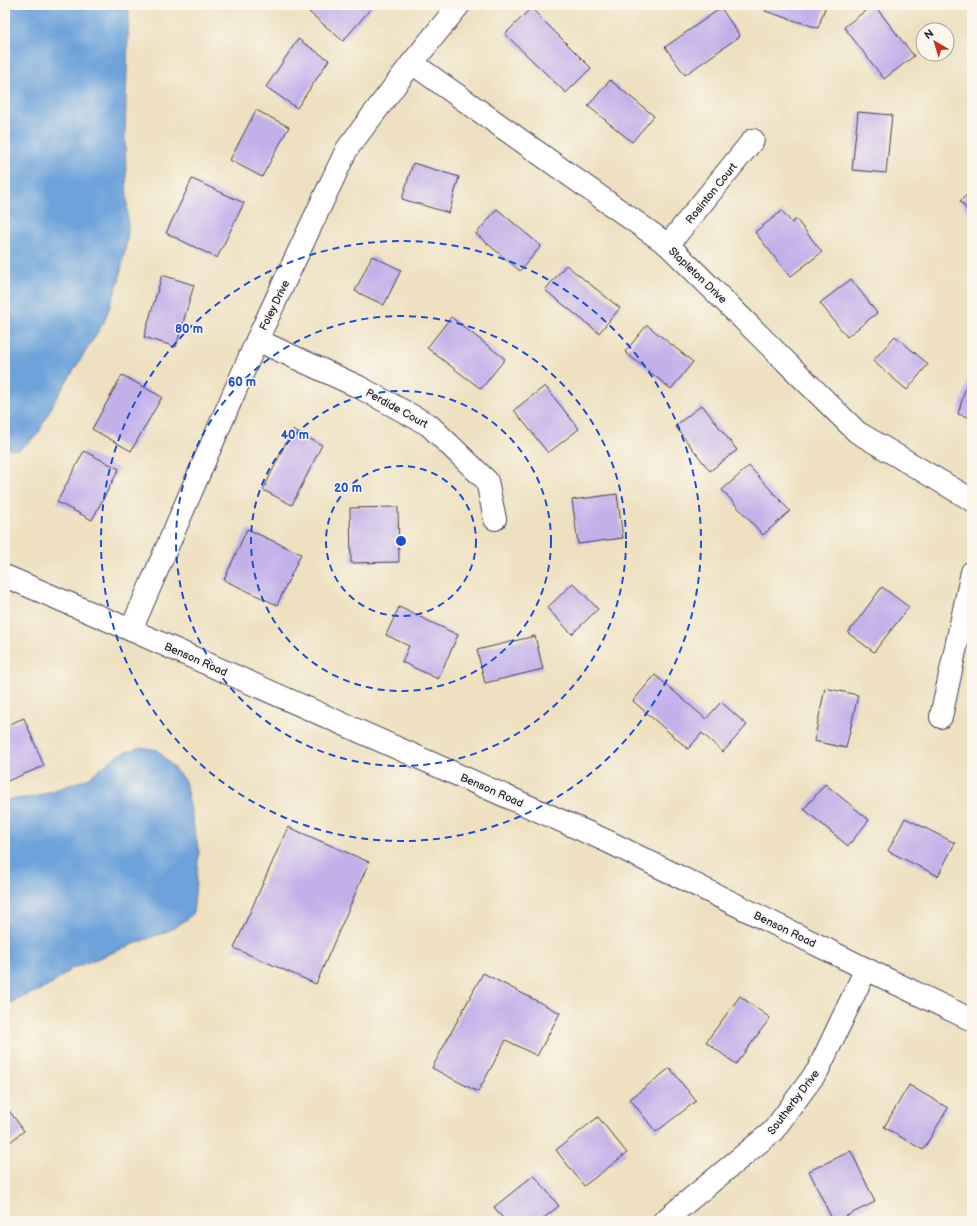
<svg xmlns="http://www.w3.org/2000/svg" width="977" height="1226" font-family="'Balsamiq Sans',sans-serif">
  <style>
    .water { fill: #6da2da; stroke: #48628a }
    .building { fill: #c2b0e9 }
    .lines { fill: none; stroke-linecap: round; stroke-linejoin: round }
    .street-casing { stroke: #413e4f; stroke-width: 24 }
    .secondary-casing { stroke: #413e4f; stroke-width: 24 }
    .street { stroke: #fff; stroke-width: 22 }
    .secondary { stroke: #fff; stroke-width: 22 }
    .ring { fill: none; stroke: #1d4ed8; stroke-width: 2; stroke-dasharray: 7 5 }
    .labels { text-anchor: middle; stroke-width: 3; stroke-linejoin: round; paint-order: stroke }
    .street-label { font-size: 11px; fill: #22223b; stroke: #fbf7ec }
    .centre { fill: #1d4ed8; stroke: #fbf7ec; stroke-width: 2 }
    .ring-label { font-size: 12px; text-anchor: middle; font-weight: bold; fill: #1d4ed8; stroke: #fbf7ec; stroke-width: 3; stroke-linejoin: round; paint-order: stroke }
  </style>
  <rect width="100%" height="100%" fill="#fbf7ec"/>
  <filter id="ink" filterUnits="userSpaceOnUse"><feTurbulence type="fractalNoise" baseFrequency=".025" numOctaves="2"/><feDisplacementMap in="SourceGraphic" scale="8" xChannelSelector="R" yChannelSelector="G"/><feConvolveMatrix kernelMatrix="1 2 1 2 8 2 1 2 1" color-interpolation-filters="sRGB"/></filter>
  <filter id="wash" filterUnits="userSpaceOnUse"><feTurbulence type="fractalNoise" baseFrequency=".012" numOctaves="4" result="noise"/><feDisplacementMap in="SourceGraphic" scale="16" xChannelSelector="R" yChannelSelector="G"/><feGaussianBlur stdDeviation="0.9" result="paint"/><feColorMatrix in="noise" values="0 0 0 0 0 0 0 0 0 0 0 0 0 0 0 0 0 1.4 0 .05"/><feComposite in="paint" operator="in"/></filter>
  <g filter="url(#wash)">
    <rect width="100%" height="100%" fill="#eee0c0"/>
    <g class="water">
      <path d="M5,5H129L125,137L128,234L119,281L104,322L54,402L38,434L19,450L5,449Z"/>
      <path d="M140,747L158,750L185,781L199,852L193,914L175,928L71,969L51,985L5,1005V800L34,797L87,779L118,755Z"/>
    </g>
    <g id="blocks">
      <g class="building">
        <path d="M315,5H374L343,41L309,12Z"/>
        <path d="M767,5H826L818,28L765,11Z"/>
        <path d="M873,5H874L914,56L884,79L844,27Z"/>
        <path d="M531,8L591,68L566,93L505,34Z"/>
        <path d="M721,8L740,36L685,75L665,47Z"/>
        <path d="M298,39L329,60L297,108L266,87Z"/>
        <path d="M610,80L654,116L632,142L588,106Z"/>
        <path d="M256,110L289,127L262,177L230,160Z"/>
        <path d="M858,112L892,115L886,173L852,170Z"/>
        <path d="M413,163L459,177L449,213L402,199Z"/>
        <path d="M192,179L244,203L217,258L166,233Z"/>
        <path d="M972,191V216L960,201Z"/>
        <path d="M497,209L541,246L520,271L476,234Z"/>
        <path d="M782,211L792,223L796,219L822,252L790,277L755,232Z"/>
        <path d="M372,256L401,270L384,305L355,291Z"/>
        <path d="M566,265L620,308L599,333L545,290Z"/>
        <path d="M162,275L194,285L176,347L144,337Z"/>
        <path d="M851,279L877,313L847,337L820,303Z"/>
        <path d="M451,317L505,359L481,389L427,348Z"/>
        <path d="M647,325L693,362L671,389L625,352Z"/>
        <path d="M895,336L928,364L907,390L873,361Z"/>
        <path d="M122,375L162,397L131,451L92,429Z"/>
        <path d="M968,379L972,380V418L958,414Z"/>
        <path d="M545,386L579,429L548,453L514,410Z"/>
        <path d="M702,405L737,450L710,471L675,426Z"/>
        <path d="M292,430L322,445L292,505L263,490Z"/>
        <path d="M84,451L119,469L92,520L57,502Z"/>
        <path d="M749,466L790,511L763,535L722,490Z"/>
        <path d="M617,494L623,538L578,544L572,500Z"/>
        <path d="M398,507L399,562L351,563L350,508Z"/>
        <path d="M247,529L301,554L277,605L224,580Z"/>
        <path d="M573,583L598,609L572,634L547,608Z"/>
        <path d="M882,587L909,607L874,652L848,633Z"/>
        <path d="M399,607L458,635L438,679L402,662L409,646L386,635Z"/>
        <path d="M535,636L543,669L485,683L477,650Z"/>
        <path d="M655,675L706,719L721,702L747,725L723,752L702,733L688,749L633,701Z"/>
        <path d="M825,688L858,695L846,748L814,741Z"/>
        <path d="M24,718L44,766L5,782V726Z"/>
        <path d="M825,784L869,820L848,846L804,809Z"/>
        <path d="M905,818L955,843L938,876L888,851Z"/>
        <path d="M288,827L369,862L316,984L234,948Z"/>
        <path d="M483,973L560,1013L537,1056L506,1040L478,1092L432,1068Z"/>
        <path d="M740,996L770,1018L736,1064L706,1042Z"/>
        <path d="M670,1068L696,1101L656,1132L630,1099Z"/>
        <path d="M909,1085L948,1108L923,1150L884,1127Z"/>
        <path d="M5,1105L24,1131L5,1146Z"/>
        <path d="M598,1117L627,1153L584,1186L556,1150Z"/>
        <path d="M851,1151L875,1202L836,1221H833L809,1171Z"/>
        <path d="M534,1175L559,1206L540,1221H505L494,1207Z"/>
      </g>
    </g>
  </g>
  <g filter="url(#ink)">
    <use href="#blocks" fill-opacity="0" stroke="#413e4f" stroke-width="1"/>
    <g class="lines">
      <g class="street-casing">
        <g id="street">
          <path d="M412,63L668,245L857,432L972,500"/>
          <path d="M668,245L753,140"/>
          <path d="M257,340L359,387L429,425L487,481L495,519"/>
          <path d="M131,630L257,340L347,149L412,63L459,5"/>
          <path d="M941,717L972,572"/>
          <path d="M664,1221L773,1131L818,1070L866,969"/>
        </g>
      </g>
      <g class="secondary-casing">
        <path id="secondary" d="M5,576L131,630L609,842L866,969L972,1020"/>
      </g>
      <use href="#street" class="street"/>
      <use href="#secondary" class="secondary"/>
    </g>
  </g>
  <g class="ring">
    <circle cx="401" cy="541" r="75"/>
    <circle cx="401" cy="541" r="150"/>
    <circle cx="401" cy="541" r="225"/>
    <circle cx="401" cy="541" r="300"/>
  </g>
  <g class="labels">
    <g class="street-label">
      <text transform="translate(711 193) rotate(-51)" y="4">Rosinton Court</text>
      <text transform="translate(698 275) rotate(44)" y="4">Stapleton Drive</text>
      <text transform="translate(274 305) rotate(-64)" y="4">Foley Drive</text>
      <text transform="translate(397 408) rotate(29)" y="4">Perdide Court</text>
      <text transform="translate(196 659) rotate(24)" y="4">Benson Road</text>
      <text transform="translate(492 790) rotate(24)" y="4">Benson Road</text>
      <text transform="translate(785 929) rotate(26)" y="4">Benson Road</text>
      <text transform="translate(793 1102) rotate(-53)" y="4">Southerby Drive</text>
    </g>
  </g>
  <circle cx="401" cy="541" r="6" class="centre"/>
  <g class="ring-label">
    <text x="189" y="333">80 m</text>
    <text x="242" y="386">60 m</text>
    <text x="295" y="439">40 m</text>
    <text x="348" y="492">20 m</text>
  </g>
  <rect width="977" height="1226" fill="none" stroke="#fbf7ec" stroke-width="20"/>
  <g transform="translate(935 42) rotate(322)"><circle r="19" fill="#fbf7ec" stroke="#a4a2a5"/>
  <path d="M0-3L7 15L0 10L-7 15Z" fill="#c8321e"/>
  <text y="-6" font-size="11" font-weight="bold" text-anchor="middle" fill="#22223b">N</text>
  </g>
</svg>
